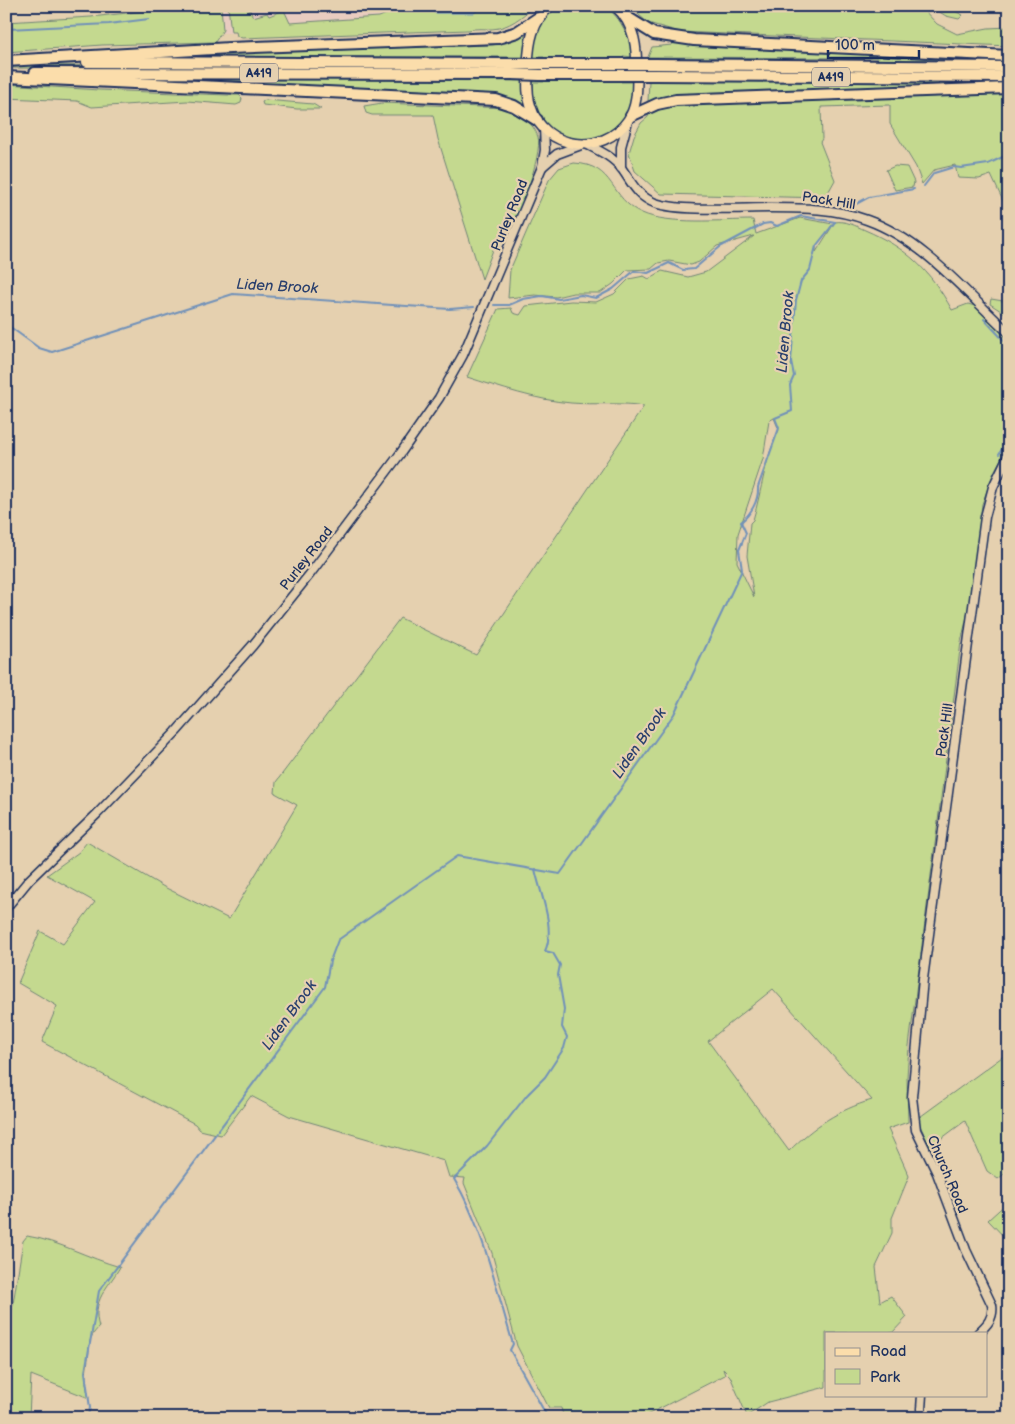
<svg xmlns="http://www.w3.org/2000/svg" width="1015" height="1424" font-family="'Balsamiq Sans',sans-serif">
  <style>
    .built { fill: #e9ccc0 }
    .green { fill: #c4d98f; stroke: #708476; fill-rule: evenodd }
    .water { fill: #abd3f6; stroke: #7191b9 }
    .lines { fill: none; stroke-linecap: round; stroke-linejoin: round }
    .stream { stroke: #7191b9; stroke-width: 2 }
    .secondary-casing { stroke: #1b2f5e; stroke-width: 11 }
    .primary-casing { stroke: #1b2f5e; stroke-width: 12 }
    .highway-casing { stroke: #1b2f5e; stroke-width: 14 }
    .secondary { stroke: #e5d0af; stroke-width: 8 }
    .primary { stroke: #fbddab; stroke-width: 9 }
    .highway { stroke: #fbddab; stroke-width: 10 }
    .highway-bridge-casing { stroke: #1b2f5e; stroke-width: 14; stroke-linecap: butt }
    .highway-bridge { stroke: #fbddab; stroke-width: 10 }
    .labels { text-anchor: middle; stroke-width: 4.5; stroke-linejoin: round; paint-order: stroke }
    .shield { fill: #e5d0af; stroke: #585f76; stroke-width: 1 }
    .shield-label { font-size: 12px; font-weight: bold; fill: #1b2f5e }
    .street-label { font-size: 14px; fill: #1b2f5e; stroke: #e5d0af }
    .water-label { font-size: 15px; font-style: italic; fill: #293f6d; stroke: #e5d0af }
  </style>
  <rect width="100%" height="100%" fill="#e5d0af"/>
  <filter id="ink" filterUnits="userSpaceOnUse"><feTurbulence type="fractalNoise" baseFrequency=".02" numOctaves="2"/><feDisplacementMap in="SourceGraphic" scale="10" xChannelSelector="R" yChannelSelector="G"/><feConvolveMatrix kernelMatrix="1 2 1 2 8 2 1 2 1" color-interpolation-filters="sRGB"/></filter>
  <g filter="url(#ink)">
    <path class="built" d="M193,6H519L289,32L220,33L215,32Z"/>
    <g class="green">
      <path d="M191,6H221L223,30L215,42L102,45L6,52V22L91,17Z"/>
      <path d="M228,6H248L253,17L267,13L269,16L284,10L290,23L379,17L405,6H534C522,17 509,28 492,29C483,29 477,28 468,30L242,38L237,36L236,32H231Z"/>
      <path d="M558,6H605C622,19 629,36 633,57L624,56L623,60H545L544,57H533C534,35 539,19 558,6Z"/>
      <path d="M629,6H920L937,24L957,34L988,28L1009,27V46L680,32L648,23Z"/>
      <path d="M930,6H944L963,15L959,19L946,16Z"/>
      <path d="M525,34L524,57H170L245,52L492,45L506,43Z"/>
      <path d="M673,42L1009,61H877V58L648,57L652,47L672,45Z"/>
      <path d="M6,65L511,67V70L6,68Z"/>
      <path d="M654,68L1009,70V73L654,71Z"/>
      <path d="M133,78L523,81L525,106L495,95Z"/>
      <path d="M544,78H621V82H633C633,91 633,100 630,108C614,149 551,150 535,109C532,100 533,91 533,82H544Z"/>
      <path d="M649,81L1002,83V85L693,94L648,101Z"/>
      <path d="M6,84L99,90L227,95H239L242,98L241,103L236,105L187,101L92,107L77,101L6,98Z"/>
      <path d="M1009,92V214L991,175L979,179L958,178L955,165L934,170L922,184L916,167L890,124V105L821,107L822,139L820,142L835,180L825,198L661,194L635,171L629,153L634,136L641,123L648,117L649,113L672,106Z"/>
      <path d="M265,100L313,104L321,109H297L263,105L262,102Z"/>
      <path d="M382,103L507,108C519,113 534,123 538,137C543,154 517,222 507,239L496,242L482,279L438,139L433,115H372L366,113L364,106Z"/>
      <path d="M574,163C616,165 609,199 642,213C668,225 723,220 753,220L756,234L800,218L833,224L816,246V252L835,222C845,220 856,226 865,230C907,248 930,270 952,310L968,304L975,306L1009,339V444L994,472L982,504L970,604L961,642L909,1046L907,1077L908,1122L888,1129L909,1176L892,1218V1233L876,1267L880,1302L891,1296L907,1317L892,1333H826V1387L768,1402L747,1416L730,1376L723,1369L725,1375L641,1418H564L561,1408H549L517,1346L492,1253L464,1183L465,1178L449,1177L444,1161L289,1116L251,1096L221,1135L200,1130L195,1124L42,1042L57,1006L18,983L40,931L63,944L95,902L47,875L79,852L87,842L164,887L229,919L297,805L275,793L276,782L400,618L476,655L644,406C623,402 595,405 571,403C536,400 501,388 467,377L498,309L511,308L513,313L520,315L526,306L571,301L596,302L614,294L629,279L644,276L649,279L662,271L688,277L706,272L754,236L717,246L699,262L691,265L669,261L658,263L651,269L627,270L613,284L600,293H573L556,297L535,295L508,298L510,270L549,180L559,168ZM774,418L779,430C765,457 762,490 753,520L750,523L747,556L754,597L737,562L738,534L763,459L769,421ZM773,989L872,1100C838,1110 814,1126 789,1151L708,1041Z"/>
      <path d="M895,166L907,167L914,182L913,187L895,190L886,170Z"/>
      <path d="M991,299L1009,302V316L990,304Z"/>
      <path d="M1009,1052V1170L998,1179L987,1171L965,1121L930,1147L917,1119Z"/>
      <path d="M1009,1201V1242L988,1220Z"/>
      <path d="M27,1236C59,1241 88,1258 120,1267C108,1288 91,1300 99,1327C86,1341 91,1343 88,1359C86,1377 84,1379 89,1398L31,1375L29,1418H6V1348L23,1241Z"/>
    </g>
    <path class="water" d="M445,6H483L474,13H434L433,9Z"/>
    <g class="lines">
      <g class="stream">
        <path d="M8,29L109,24L149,19"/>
        <path d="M924,186L934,173L954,167L961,168L988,164L1009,154"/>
        <path d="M856,204L869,197L914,189"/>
        <path d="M494,305H509L523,299L542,296L559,299L581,295L596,298L613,289L634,271L648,273L669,263L683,270L694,269L720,247L763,224L770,223L777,226L801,216L835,222"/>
        <path d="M984,319L1009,346"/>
        <path d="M6,324L39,348L52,352L233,294L450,309L474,307"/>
        <path d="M999,454L1009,437"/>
        <path d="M535,869C540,893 556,928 545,951L553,953L560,965L558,975L564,1009L562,1027L567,1037L564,1048L545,1077L527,1095L487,1146L454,1179C484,1229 496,1289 513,1344L510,1350L548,1418H559"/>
        <path d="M87,1418L90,1408L85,1372L99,1291L325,987L330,961L338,940L457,856L560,874L674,714L742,570L739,550L746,533L741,522C751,514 759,500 758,487L779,428L775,418L792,411L790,385L794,376L791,361L796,300L801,281L810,270L816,246L835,222"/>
      </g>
      <g class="secondary-casing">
        <g id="secondary">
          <path d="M588,145C600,151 613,157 622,169C632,183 637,196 655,203C681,212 740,208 769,208C802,208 835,208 867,220C923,240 966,293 1009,333"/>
          <path d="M542,167L557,154L581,145"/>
          <path d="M621,168V147L628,121"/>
          <path d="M6,908L29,880L97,814L176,732L253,645L310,574L400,454L439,398L463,355L542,167L545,150L544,128"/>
          <path d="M978,1333C987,1325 994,1318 992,1305L966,1250L937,1173L916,1130L912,1097L923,979L985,517L993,487L1009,454"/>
          <path d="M922,1395L921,1409L923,1418"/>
        </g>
      </g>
      <g class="primary-casing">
        <path id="primary" d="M550,6C532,23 529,41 528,65C528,79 526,94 531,107C544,150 603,157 628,120C637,107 637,91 637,76C637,49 636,25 615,6"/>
      </g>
      <g class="highway-casing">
        <g id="highway">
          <path d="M625,16L654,34L694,40L1009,56"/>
          <path d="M6,61L230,48L498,38L517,32L538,18"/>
          <path d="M87,62L512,64"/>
          <path d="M540,64H626"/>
          <path d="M654,64L1009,67"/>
          <path d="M35,73L512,74"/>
          <path d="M540,75H626"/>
          <path d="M654,75L1009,77"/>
          <path d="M6,77L496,100L514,106L537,120"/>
          <path d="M631,116L657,104L676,100L1009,88"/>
        </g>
      </g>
      <use href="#secondary" class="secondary"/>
      <use href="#primary" class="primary"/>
      <use href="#highway" class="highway"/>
      <g class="highway-bridge-casing">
        <g id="highway-bridge">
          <path d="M512,64H540"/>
          <path d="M626,64H654"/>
          <path d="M512,74L540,75"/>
          <path d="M626,75H654"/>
        </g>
      </g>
      <use href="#highway-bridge" class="highway-bridge"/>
    </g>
  </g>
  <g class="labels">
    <g class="shield">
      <rect x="240" y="63.5" width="38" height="19" rx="4"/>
      <rect x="812" y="67.5" width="38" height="19" rx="4"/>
    </g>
    <g class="shield-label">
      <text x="259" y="77">A419</text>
      <text x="831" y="81">A419</text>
    </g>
    <g class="street-label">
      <text transform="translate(829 200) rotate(9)" y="5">Pack Hill</text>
      <text transform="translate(509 215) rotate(-68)" y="5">Purley Road</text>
      <text transform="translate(306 558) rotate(-52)" y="5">Purley Road</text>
      <text transform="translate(944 730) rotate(-82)" y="5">Pack Hill</text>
      <text transform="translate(948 1174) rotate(67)" y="5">Church Road</text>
    </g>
    <g class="water-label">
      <text transform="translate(277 286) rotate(3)" y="5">Liden Brook</text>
      <text transform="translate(785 332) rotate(-85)" y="5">Liden Brook</text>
      <text transform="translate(639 743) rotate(-55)" y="5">Liden Brook</text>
      <text transform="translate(289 1015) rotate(-54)" y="5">Liden Brook</text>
    </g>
  </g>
  <rect width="1015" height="1424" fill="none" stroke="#e5d0af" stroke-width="25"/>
  <rect x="12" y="12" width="990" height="1399" fill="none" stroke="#1b2f5e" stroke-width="2" filter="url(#ink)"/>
  <rect x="825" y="1332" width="162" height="65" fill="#e5d0af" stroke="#94908f"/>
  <rect x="835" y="1348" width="25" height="8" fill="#fbddab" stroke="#94908f"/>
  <text x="870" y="1356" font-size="15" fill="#1b2f5e">Road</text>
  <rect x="835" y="1369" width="25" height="15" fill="#c4d98f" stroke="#94908f"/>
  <text x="870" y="1382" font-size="15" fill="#1b2f5e">Park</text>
  <path d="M828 50v8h91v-8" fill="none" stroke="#1b2f5e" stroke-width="2.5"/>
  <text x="835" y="50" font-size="15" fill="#1b2f5e" stroke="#e5d0af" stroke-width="4" paint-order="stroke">100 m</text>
</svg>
